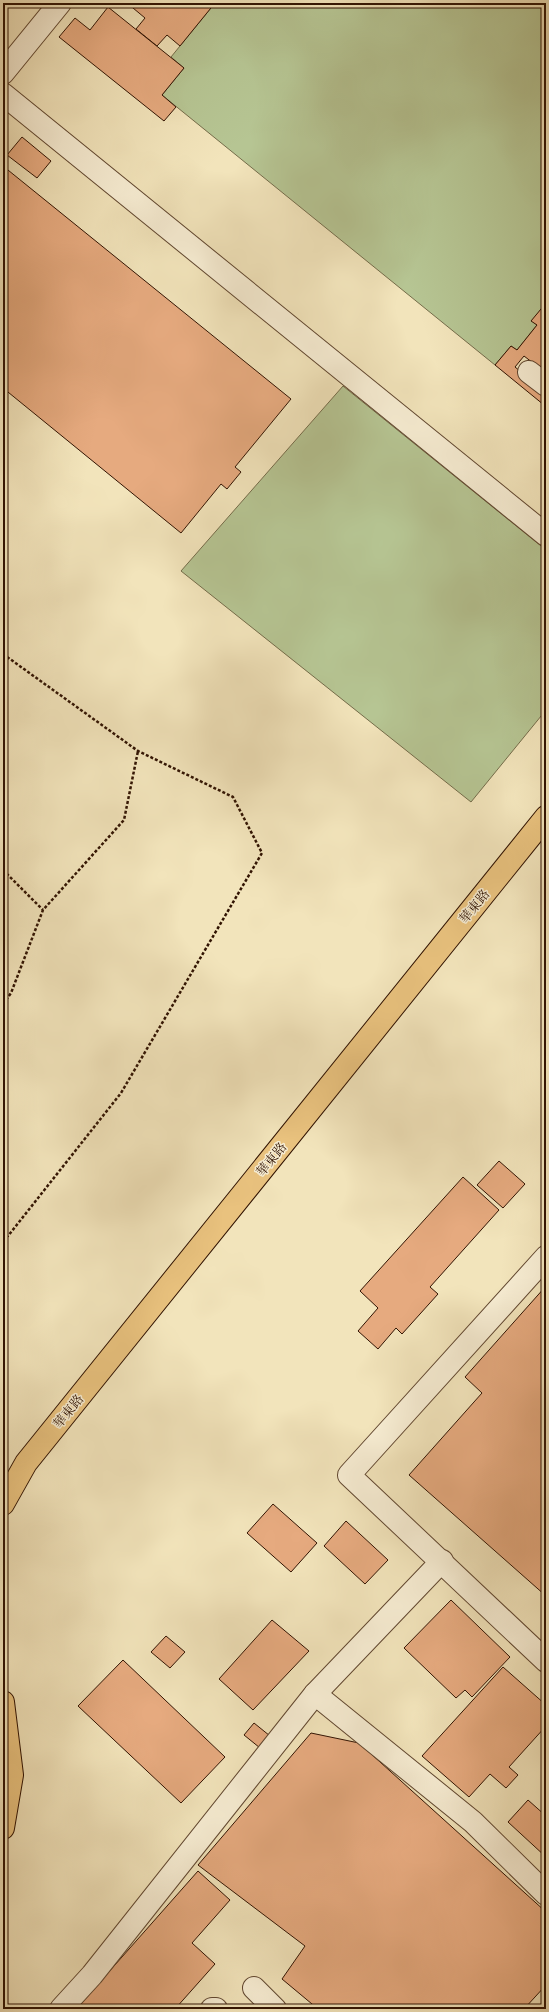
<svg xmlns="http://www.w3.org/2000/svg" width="549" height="2012" font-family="'IM FELL French Canon','Noto Serif TC',serif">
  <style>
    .green { fill: #b6c593; stroke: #746c4a }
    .building { fill: #e6aa7f; stroke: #311302 }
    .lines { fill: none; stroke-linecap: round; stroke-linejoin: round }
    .minor-casing { stroke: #614730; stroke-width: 24 }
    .major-casing { stroke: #311302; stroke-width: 24 }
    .path { stroke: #311302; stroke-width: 2.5; stroke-dasharray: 3 2; stroke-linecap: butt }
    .minor { stroke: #f7edd3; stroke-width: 22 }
    .major { stroke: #e9c27e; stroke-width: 22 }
    .labels { text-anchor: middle; stroke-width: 3; stroke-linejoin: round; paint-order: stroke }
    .street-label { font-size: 13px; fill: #311302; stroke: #f7edd3 }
  </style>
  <rect width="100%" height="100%" fill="#f2e4bb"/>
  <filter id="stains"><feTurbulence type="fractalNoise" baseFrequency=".005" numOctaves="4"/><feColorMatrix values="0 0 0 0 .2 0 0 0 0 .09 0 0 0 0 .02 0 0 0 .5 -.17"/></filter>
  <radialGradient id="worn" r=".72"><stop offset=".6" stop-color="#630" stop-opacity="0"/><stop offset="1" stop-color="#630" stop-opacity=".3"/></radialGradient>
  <g class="green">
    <path d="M215,3H546V303L532,321L537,325L517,350L511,346L495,365L162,95L184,68L171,57Z"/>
    <path d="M343,386L546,550V710L471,802L181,571Z"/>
  </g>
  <g class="building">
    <path d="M127,3H215L180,46L167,35L157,46L136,29L145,18Z"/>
    <path d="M108,7L184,68L162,95L176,107L164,121L59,37L75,18L90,30Z"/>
    <path d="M22,137L51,161L37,178L7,155Z"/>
    <path d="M3,166L291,399L235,467L241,472L227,489L221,484L181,533L3,388Z"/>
    <path d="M546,303V373L524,356L515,367L546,392V403L544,405L495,365L511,346L517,350L537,325L531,321Z"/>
    <path d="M499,1161L525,1184L503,1208L477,1185Z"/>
    <path d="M463,1177L499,1210L430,1287L438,1294L402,1334L396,1328L378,1349L358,1331L378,1308L360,1291Z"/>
    <path d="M546,1286V1596L409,1475L482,1393L465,1377Z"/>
    <path d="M273,1504L317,1543L291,1572L247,1533Z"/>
    <path d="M346,1521L388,1560L365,1584L324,1546Z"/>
    <path d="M451,1600L510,1657L472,1697L465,1690L456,1698L404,1648Z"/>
    <path d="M272,1620L309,1651L253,1710L219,1679Z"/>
    <path d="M166,1636L185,1652L170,1668L151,1652Z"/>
    <path d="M123,1660L225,1757L181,1803L78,1706Z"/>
    <path d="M503,1667L546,1705V1726L509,1767L518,1775L506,1788L490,1774L469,1797L422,1756Z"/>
    <path d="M254,1723L275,1740L265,1752L244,1735Z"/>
    <path d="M311,1733L359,1743L546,1912V1985L524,2009H318L282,1979L305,1946L198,1865Z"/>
    <path d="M528,1800L546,1816V1857L508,1822Z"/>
    <path d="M198,1871L230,1900L192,1943L215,1964L175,2009H76Z"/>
  </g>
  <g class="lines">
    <g class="minor-casing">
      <g id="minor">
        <path d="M3,73L60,3"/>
        <path d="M3,94L546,535"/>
        <path d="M529,372L546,385"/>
        <path d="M546,1257L349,1475L546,1661"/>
        <path d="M315,1694L473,1822L546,1894"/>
        <path d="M254,1988L275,2009"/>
        <path d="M61,2009L92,1975L315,1694L442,1561"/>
        <path d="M212,2009H216"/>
      </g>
    </g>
    <g class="major-casing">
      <g id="major">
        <path d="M3,1504L26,1463L546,817"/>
        <path d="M3,1702L12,1775L3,1828"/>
      </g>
    </g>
    <g class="path">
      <path d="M3,654L138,751L233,797L262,853L121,1093L8,1236L3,1235"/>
      <path d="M3,870L43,910"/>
      <path d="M3,1004L11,993L43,910L124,820L138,751"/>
    </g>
    <use href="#minor" class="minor"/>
    <use href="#major" class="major"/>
  </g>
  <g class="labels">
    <g class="street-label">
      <text transform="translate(474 906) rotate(-51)" y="5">華東路</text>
      <text transform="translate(271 1159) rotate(-51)" y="5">華東路</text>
      <text transform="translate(68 1411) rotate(-51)" y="5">華東路</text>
    </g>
  </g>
  <rect width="549" height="2012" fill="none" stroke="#f2e4bb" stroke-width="16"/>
  <rect x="4" y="4" width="541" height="2004" fill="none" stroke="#311302" stroke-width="2"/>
  <rect x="8" y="8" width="533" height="1996" fill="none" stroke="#311302"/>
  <rect width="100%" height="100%" filter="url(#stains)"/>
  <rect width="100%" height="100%" fill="url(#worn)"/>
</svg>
